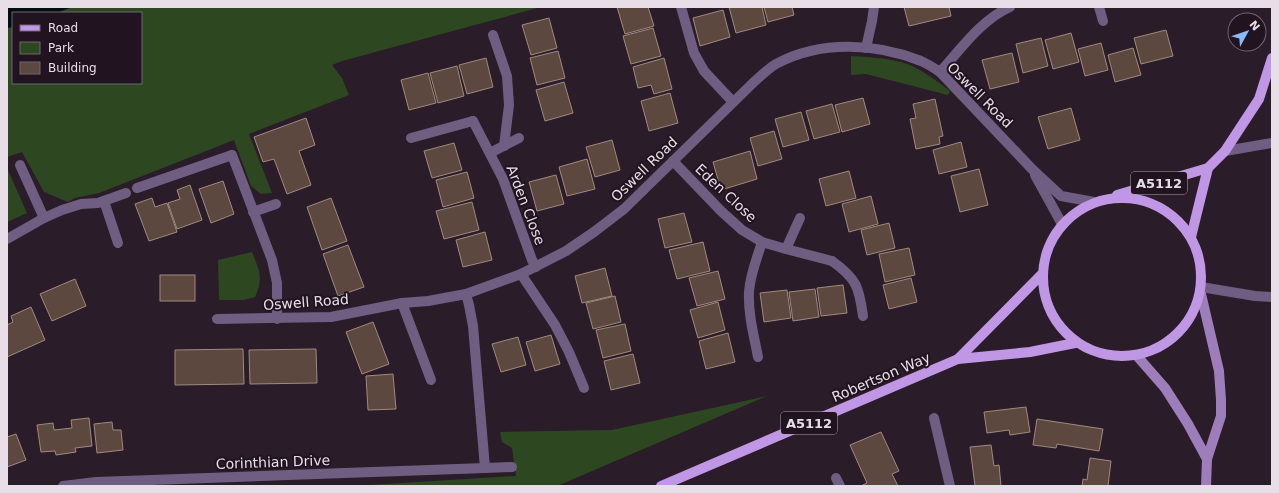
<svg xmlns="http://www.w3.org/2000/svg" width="1279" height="493" font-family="'DejaVu Sans',sans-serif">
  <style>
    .green { fill: #2d4821 }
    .water { fill: #000e10 }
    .building { fill: #5c483e; stroke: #a08a7e }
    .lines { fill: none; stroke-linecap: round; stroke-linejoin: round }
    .lane { stroke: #705d82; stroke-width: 10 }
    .street { stroke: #705d82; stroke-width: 10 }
    .secondary { stroke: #9d7eba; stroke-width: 10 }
    .primary { stroke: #c097e5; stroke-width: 10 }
    .labels { text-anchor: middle; stroke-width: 4; stroke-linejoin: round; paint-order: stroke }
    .shield { fill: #211320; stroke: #aca1ab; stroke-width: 1 }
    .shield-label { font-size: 13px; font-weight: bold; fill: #e8dee7 }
    .street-label { font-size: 14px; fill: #e8dee7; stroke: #211320 }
  </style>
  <rect width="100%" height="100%" fill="#2b1c2a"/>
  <g class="green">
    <path d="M72,7H541L342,61L332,65L342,78L349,95L249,134L272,193L261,194L251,186L234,140L99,193L75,198L68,202L44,192L22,152L7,157V28L13,27V83H141V13H56Z"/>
    <path d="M851,56C868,57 885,58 901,62C919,67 935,80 950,91L948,95L866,74L851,75Z"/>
    <path d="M7,168L27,213L7,222Z"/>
    <path d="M252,252C259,270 264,278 255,297L244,300H219L218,260Z"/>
    <path d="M767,396L557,486H353L516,476L512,448L502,442L500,432L612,430Z"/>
  </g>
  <path class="water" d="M7,7H72L56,13H13V27L7,28Z"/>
  <g class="building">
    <path d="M617,7H648L654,26L625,34Z"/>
    <path d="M729,7H762L766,25L736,33Z"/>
    <path d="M764,7H792L794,15L768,22Z"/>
    <path d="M904,7H949L951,16L909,26Z"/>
    <path d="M723,10L730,37L700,46L693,18Z"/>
    <path d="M549,18L557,48L531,55L522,25Z"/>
    <path d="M653,28L661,56L631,64L623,36Z"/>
    <path d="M1166,30L1173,56L1141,64L1134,38Z"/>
    <path d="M1071,33L1079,62L1053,69L1045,40Z"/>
    <path d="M1041,38L1048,66L1023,73L1016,44Z"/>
    <path d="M1101,43L1108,70L1085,76L1078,49Z"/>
    <path d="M1133,48L1141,75L1115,82L1108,55Z"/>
    <path d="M558,51L565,78L537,85L530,58Z"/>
    <path d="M1012,53L1019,82L990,89L982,60Z"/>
    <path d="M486,58L493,87L467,94L459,65Z"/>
    <path d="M664,58L672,89L654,94L651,85L638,88L633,67Z"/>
    <path d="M457,66L464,96L438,103L430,73Z"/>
    <path d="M428,73L436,103L409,110L401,80Z"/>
    <path d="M564,82L573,113L545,121L536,90Z"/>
    <path d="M670,93L678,123L649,131L641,101Z"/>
    <path d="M863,98L870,124L842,132L835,105Z"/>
    <path d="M935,99L943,136L939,137L940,144L916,149L910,119L916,118L913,104Z"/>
    <path d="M832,104L840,132L814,139L806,111Z"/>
    <path d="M1071,108L1080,140L1048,149L1038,117Z"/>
    <path d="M801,112L809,140L783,147L775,119Z"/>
    <path d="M306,118L315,145L299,151L311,185L287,194L274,159L263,162L254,137Z"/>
    <path d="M774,131L782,159L758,166L750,138Z"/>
    <path d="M612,140L620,170L595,177L586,147Z"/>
    <path d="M961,142L967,167L939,174L933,150Z"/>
    <path d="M454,143L462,170L432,178L424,151Z"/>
    <path d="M750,151L757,179L721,190L713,162Z"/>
    <path d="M587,159L595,189L567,196L559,167Z"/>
    <path d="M979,169L988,205L960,212L951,176Z"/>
    <path d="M849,171L856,198L826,206L819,179Z"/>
    <path d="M467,172L474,198L443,207L436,180Z"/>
    <path d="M556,175L564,204L537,211L529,182Z"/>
    <path d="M223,181L234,214L211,223L199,189Z"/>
    <path d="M190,185L202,220L177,229L168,203L180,199L177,190Z"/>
    <path d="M871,196L878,224L849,232L842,204Z"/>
    <path d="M152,198L155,207L167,203L177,232L149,241L135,204Z"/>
    <path d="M331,198L347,241L322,250L307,207Z"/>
    <path d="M472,202L479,230L444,239L436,211Z"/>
    <path d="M684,213L692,242L665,248L658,219Z"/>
    <path d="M889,223L895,248L867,255L861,230Z"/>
    <path d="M485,232L492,260L463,267L456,240Z"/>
    <path d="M703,242L710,271L677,279L669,250Z"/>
    <path d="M348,245L364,287L338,296L323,254Z"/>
    <path d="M909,248L915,275L885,282L879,254Z"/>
    <path d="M605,268L612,296L582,303L575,276Z"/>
    <path d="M718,271L725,299L697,306L689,278Z"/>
    <rect x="160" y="275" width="35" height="26"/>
    <path d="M911,278L917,302L889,309L883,285Z"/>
    <path d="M75,279L86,306L52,321L40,294Z"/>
    <path d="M843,285L847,313L821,316L817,288Z"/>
    <path d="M815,289L819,317L793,321L789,292Z"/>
    <path d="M787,290L791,318L764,322L760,293Z"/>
    <path d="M615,296L621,322L593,329L586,303Z"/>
    <path d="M718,302L725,330L698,338L690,310Z"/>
    <path d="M31,307L45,340L7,357V325L13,322L11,316Z"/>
    <path d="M373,322L389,364L362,374L346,332Z"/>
    <path d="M625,324L631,351L603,358L596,330Z"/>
    <path d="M728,333L735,362L706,369L699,341Z"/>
    <path d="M551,335L560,364L535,371L526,342Z"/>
    <path d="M518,337L526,365L501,372L492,344Z"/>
    <path d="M243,349L244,384L175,385V350Z"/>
    <path d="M316,349L317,383L250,384L249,350Z"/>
    <path d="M633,354L640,383L611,390L604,361Z"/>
    <path d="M393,374L396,409L368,410L366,376Z"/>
    <path d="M1026,407L1030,432L1010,435L1009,430L987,433L984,412Z"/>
    <path d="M89,418L92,446L75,448L76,452L56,455L55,451L41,452L37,425L53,423L54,430L72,428L71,420Z"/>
    <path d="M1037,419L1103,429L1099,451L1057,444L1056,448L1033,445Z"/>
    <path d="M112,422L113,430H121L123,450L97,453L94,424Z"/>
    <path d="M881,432L899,471L892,474L898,486H861L867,483L850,445Z"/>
    <path d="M16,434L26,460L7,467V437Z"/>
    <path d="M991,445L994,466L999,465L1001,486H975L970,447Z"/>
    <path d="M1090,458L1111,461L1108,486H1082L1083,479L1087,480Z"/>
  </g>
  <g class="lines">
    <g class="lane">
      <path d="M681,7L694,53L704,71L733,102"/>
      <path d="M493,35L507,76L509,105L504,146"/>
      <path d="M866,48L872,21L874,7"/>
      <path d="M411,138L473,121"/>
      <path d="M1225,151L1272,143"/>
      <path d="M20,165L44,218"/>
      <path d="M137,188L232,155"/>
      <path d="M832,261C857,279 859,287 863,316"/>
      <path d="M521,274L555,325L569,352L584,388"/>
      <path d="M1201,287L1255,296L1272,297"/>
      <path d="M402,303L431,380"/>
      <path d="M758,357C754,336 748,314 749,292C750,275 757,258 762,242"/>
      <path d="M934,418L950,486"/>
      <path d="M836,478L840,486"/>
    </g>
    <g class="street">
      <path d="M1099,7L1103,21"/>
      <path d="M940,72C961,49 981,20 1010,7"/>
      <path d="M473,121L503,179L532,260L536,267"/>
      <path d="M490,153L519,138"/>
      <path d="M232,155L272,260L277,283V319"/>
      <path d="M673,161L721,211L742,230L762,242L786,249L832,261"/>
      <path d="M1035,175L1062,224"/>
      <path d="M104,201L118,243"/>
      <path d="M253,212L276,204"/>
      <path d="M7,239L44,218L62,210L81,204L98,203L126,193"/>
      <path d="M786,249L800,218"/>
      <path d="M217,319L331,317L402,303L428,301L466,294L521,274L566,251L594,232L624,209L755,81C762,75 769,68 776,64C820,40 876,43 921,61C928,64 934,68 940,72L1032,169L1061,196L1094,202"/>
      <path d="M485,468L512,467"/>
      <path d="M63,486L96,482L485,468L473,326L469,305L466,294"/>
    </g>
    <g class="secondary">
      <path d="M1201,294L1219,371L1221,400V416L1207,459L1206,486"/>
      <path d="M1137,356L1165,388L1188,424L1207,459"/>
    </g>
    <g class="primary">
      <path d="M1117,195L1208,168L1225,151L1259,99L1272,58"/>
      <circle cx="1122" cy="277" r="79"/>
      <path d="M1191,237L1208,168"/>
      <path d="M958,359L1042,274"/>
      <path d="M661,486L958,359L1030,352L1075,343"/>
    </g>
  </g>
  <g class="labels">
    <g class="shield">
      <rect x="1131" y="172" width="56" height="22" rx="3"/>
      <rect x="781" y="412" width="56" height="22" rx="3"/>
    </g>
    <g class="shield-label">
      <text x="1159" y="188">A5112</text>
      <text x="809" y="428">A5112</text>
    </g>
    <g class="street-label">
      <text transform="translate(980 95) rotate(45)" y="5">Oswell Road</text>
      <text transform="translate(644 169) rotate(-44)" y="5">Oswell Road</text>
      <text transform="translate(726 193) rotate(43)" y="5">Eden Close</text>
      <text transform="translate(526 205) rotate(69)" y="5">Arden Close</text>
      <text transform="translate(306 302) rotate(-4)" y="5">Oswell Road</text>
      <text transform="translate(881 377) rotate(-23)" y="5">Robertson Way</text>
      <text transform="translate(273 462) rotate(-2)" y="5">Corinthian Drive</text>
    </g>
  </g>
  <rect width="1279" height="493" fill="none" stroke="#e8dee7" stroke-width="16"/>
  <rect x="12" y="12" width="130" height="72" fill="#211320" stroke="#716470"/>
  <rect x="20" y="25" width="20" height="6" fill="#c097e5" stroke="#716470"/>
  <text x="48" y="32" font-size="12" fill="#e8dee7">Road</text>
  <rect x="20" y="42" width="20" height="12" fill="#2d4821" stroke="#716470"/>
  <text x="48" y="52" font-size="12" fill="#e8dee7">Park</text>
  <rect x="20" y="62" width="20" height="12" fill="#5c483e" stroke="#716470"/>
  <text x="48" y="72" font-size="12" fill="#e8dee7">Building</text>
  <g transform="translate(1247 32) rotate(50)"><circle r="19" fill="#211320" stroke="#716470"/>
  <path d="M0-3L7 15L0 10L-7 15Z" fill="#88bafc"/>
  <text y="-6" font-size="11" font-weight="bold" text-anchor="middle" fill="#e8dee7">N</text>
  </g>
</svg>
